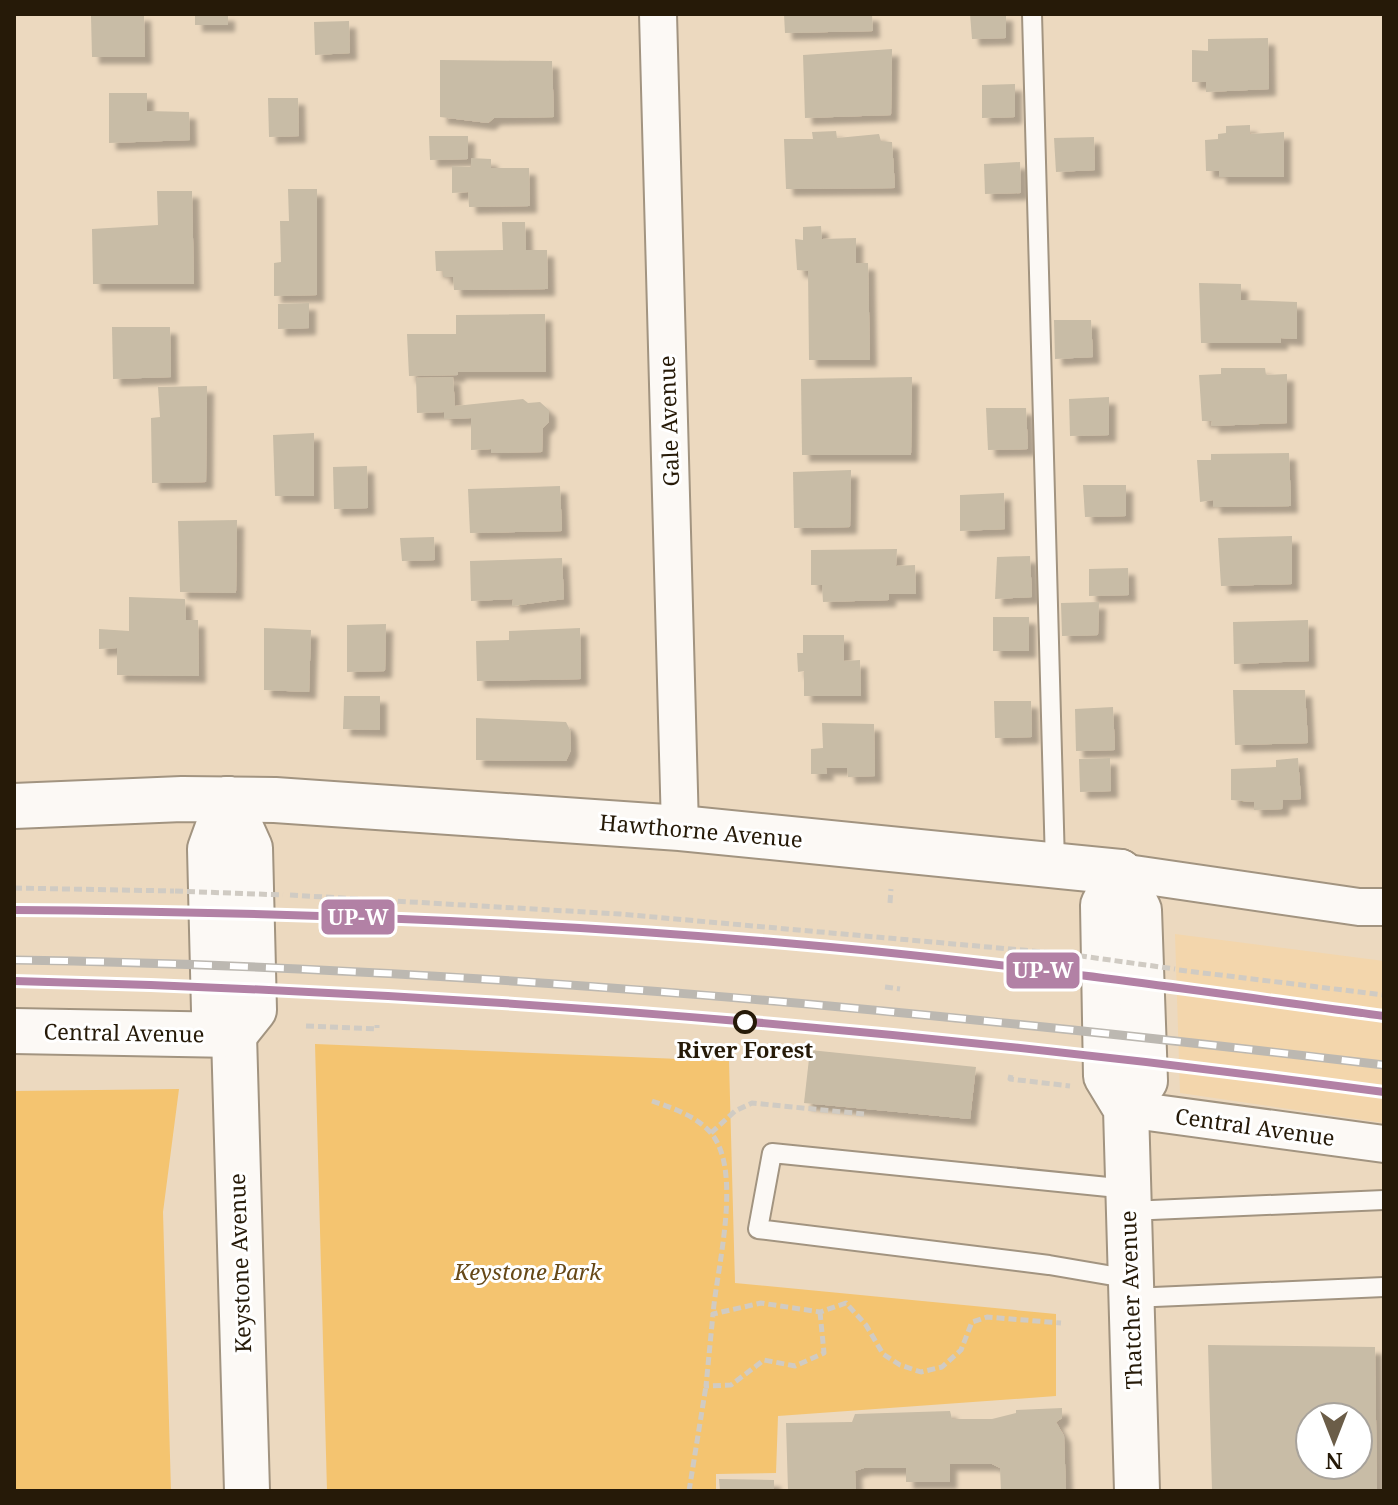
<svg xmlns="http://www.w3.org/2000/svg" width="1398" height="1505" font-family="'Noto Serif',serif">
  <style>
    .built { fill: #f3d6ac }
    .green { fill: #f4c470 }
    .building { fill: #c8bca6; fill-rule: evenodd; filter: url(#shadow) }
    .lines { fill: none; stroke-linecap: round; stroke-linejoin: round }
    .service-casing { stroke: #a29480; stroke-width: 22 }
    .minor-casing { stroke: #a29480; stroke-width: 40 }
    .tertiary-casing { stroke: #a29480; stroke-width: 48 }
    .path { stroke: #d0cbc3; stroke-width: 5; stroke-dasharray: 8 4; stroke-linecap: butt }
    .service { stroke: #fcf9f5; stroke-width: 18 }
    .minor { stroke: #fcf9f5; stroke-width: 36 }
    .tertiary { stroke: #fcf9f5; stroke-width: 44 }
    .rail-casing { stroke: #bcb8b1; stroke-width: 9 }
    .rail { stroke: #fff; stroke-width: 6; stroke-dasharray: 18; stroke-linecap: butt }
    .path-bridge { stroke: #d0cbc3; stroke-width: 5; stroke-dasharray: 8 4; stroke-linecap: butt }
    .rail-1-casing { stroke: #fff; stroke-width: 14 }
    .rail-1 { stroke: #b281a5; stroke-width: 8 }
    .stop-dot { fill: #fff; stroke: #261a08; stroke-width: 4 }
    .labels { text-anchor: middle; stroke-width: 6; stroke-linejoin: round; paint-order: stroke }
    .street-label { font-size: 22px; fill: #261a08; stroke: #fff }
    .stop-label { font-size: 22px; font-weight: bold; fill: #261a08; stroke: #fff }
    .park-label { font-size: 22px; font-style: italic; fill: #664817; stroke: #fff }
    .line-badge { stroke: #fff; stroke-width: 3 }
    .badge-label { font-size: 22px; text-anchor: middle; font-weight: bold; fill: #fff }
  </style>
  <defs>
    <filter id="shadow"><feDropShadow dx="7" dy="7" stdDeviation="2" flood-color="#0004"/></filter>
  </defs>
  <rect width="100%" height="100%" fill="#ecd9bf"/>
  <path class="built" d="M1175,934L1384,961V1123L1180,1093Z"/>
  <g class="green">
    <path d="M315,1044L729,1061L735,1283L1056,1314V1396L778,1416L776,1473L716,1474V1491H327Z"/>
    <path d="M179,1089L163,1212L171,1491H14V1091Z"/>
  </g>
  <g class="building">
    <path d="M144,14L145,57H92L91,16Z"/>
    <rect x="195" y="14" width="33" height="11"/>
    <path d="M784,14H872L873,31L785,33Z"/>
    <path d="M970,14H1006V38L972,39Z"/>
    <path d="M349,21L350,53L315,55L314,22Z"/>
    <path d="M1268,38L1269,89L1206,92V82H1192V50L1208,51V39Z"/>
    <path d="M892,49L891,115L805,118L803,55Z"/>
    <path d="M440,60L552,61L554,117L494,118L488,123L440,117Z"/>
    <path d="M1015,84V117L982,118V85Z"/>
    <path d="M109,93H147V111L189,112L190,140L109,143Z"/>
    <path d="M268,98H298L299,136L269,137Z"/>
    <path d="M1250,125V134L1284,132V177H1219V171H1206L1205,140L1218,139V134L1226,133V126Z"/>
    <path d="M836,131L837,138L879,134L881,141L892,142L895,188L786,189L784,139H813L812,132Z"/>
    <path d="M429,136H468V159L430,160Z"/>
    <path d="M1094,137L1095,170L1056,172L1054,138Z"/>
    <path d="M471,158L491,159V168H529L530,206L469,207L468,192L452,193V166L471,167Z"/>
    <path d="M1020,162L1021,193L985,194L984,164Z"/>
    <path d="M288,189H317V295L274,296V263L281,262L280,221H289Z"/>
    <path d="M157,191H192L194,284H93L92,229L158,225Z"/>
    <path d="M502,222H525L526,250H547L548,289L454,290L453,277H443V271H436L435,251L503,250Z"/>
    <path d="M821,226L822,239L856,238V263H868L870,360H809L808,271L797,270L795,239L803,240V227Z"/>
    <path d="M1199,283L1241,284V300L1297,302V339L1281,338V343H1201Z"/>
    <path d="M309,303V328L278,329V304Z"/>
    <path d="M545,314L546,372H458V375L409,376L407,334H456V315Z"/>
    <path d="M1054,320H1091L1093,357L1055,359Z"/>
    <path d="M112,327H170L171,377L113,379Z"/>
    <path d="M1221,368H1265L1266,375L1287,374V423L1211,426L1212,421H1202L1199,375L1221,374Z"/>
    <path d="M453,377L455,406L523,399L528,403L540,402L549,410V422L543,428L542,452L491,453V449L471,450V418L444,419V412L417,413L416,378Z"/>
    <path d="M912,377L911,455H802L801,379Z"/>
    <path d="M207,386L206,482L152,483L151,418L160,417L158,387Z"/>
    <path d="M1109,397V435L1070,436L1069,399Z"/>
    <path d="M986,408H1026L1028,449L988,450Z"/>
    <path d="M314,433V496H275L273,435Z"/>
    <path d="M1289,453L1291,506L1213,507V500L1200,502L1197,460H1211V454Z"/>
    <path d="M367,466L368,508L334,509L333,467Z"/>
    <path d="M851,470L850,527L794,528L793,472Z"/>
    <path d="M1083,485H1126V516L1085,517Z"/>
    <path d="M560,486L562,531L470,533L468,489Z"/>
    <path d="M1004,493L1005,529L960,531V495Z"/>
    <path d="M237,520L236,593L180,592L178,521Z"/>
    <path d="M1292,536V584L1221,586L1218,538Z"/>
    <path d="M434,537L435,560L402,561L400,538Z"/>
    <path d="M897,549L896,566L915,565L916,594H889V600L823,602L822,585H811V550Z"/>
    <path d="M1030,556L1032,597L995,599L997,557Z"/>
    <path d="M562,558L564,599L512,606L513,599L471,601L470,561Z"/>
    <path d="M1128,568L1129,595L1089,596V569Z"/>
    <path d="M129,597L185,599L186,620H198L199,676L117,675V648L99,649V629L129,631Z"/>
    <path d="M1099,602L1098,635L1062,636L1061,603Z"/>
    <rect x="993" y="617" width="36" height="34"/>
    <path d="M1308,620L1309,661L1234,664L1233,622Z"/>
    <path d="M386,624L385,671L347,672V625Z"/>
    <path d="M264,628L311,630L309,692L264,690Z"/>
    <path d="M580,628L581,679L477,681L476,641L509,640V631Z"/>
    <path d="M803,635H844V661L860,660L861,696H804V671L798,672L797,653H803Z"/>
    <path d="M1233,690H1305L1308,743L1235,745Z"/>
    <path d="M344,696H380V730L343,729Z"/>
    <path d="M994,701H1031L1032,737L995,738Z"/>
    <path d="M1113,707L1115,750L1076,751L1075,709Z"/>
    <path d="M476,718L566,722L570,730L571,750L566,761L476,760Z"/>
    <path d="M822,723L874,724L875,776L848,777L847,768H826L827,774H811V749L823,748Z"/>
    <path d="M1110,758L1111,791L1080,792L1079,759Z"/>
    <path d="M1298,758L1301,799L1283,800L1282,809L1254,810V802L1231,800V769L1276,767V760Z"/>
    <path d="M810,1050L976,1067L970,1119L804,1103Z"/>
    <path d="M1208,1345L1375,1347L1377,1491H1212ZM1310,1417H1358V1465H1310Z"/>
    <path d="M1062,1408V1418L1056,1422L1064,1436L1066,1491H1001L1000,1468L992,1464H950V1482H906V1468H864L855,1471L856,1491H788L786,1423L852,1422L855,1414L950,1411L952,1419H992L1016,1413V1410Z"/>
    <path d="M719,1479L774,1480V1491H720Z"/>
  </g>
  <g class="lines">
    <g class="service-casing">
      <g id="service">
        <path d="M1032,14L1055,864"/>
        <path d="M1128,1189L772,1153L758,1229L1049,1265L1131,1279"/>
        <path d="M1129,1211L1384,1200"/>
        <path d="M1131,1298L1384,1287"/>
      </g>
    </g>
    <g class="minor-casing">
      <g id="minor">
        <path d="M658,14L680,828"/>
        <path d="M1120,872L1359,907H1384"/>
        <path d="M1126,1109L1384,1144"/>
      </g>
    </g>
    <g class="tertiary-casing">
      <g id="tertiary">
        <path d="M228,799L210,849L214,1011L234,1035L247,1491"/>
        <path d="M228,799L250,848L254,1010L234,1035"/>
        <path d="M14,806L182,799L275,800L680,828L1120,872"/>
        <path d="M1120,872L1103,905L1106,1076L1126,1109L1137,1491"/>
        <path d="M1120,872L1139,910L1145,1081L1126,1109"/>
        <path d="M14,1031L234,1035"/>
      </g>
    </g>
    <g class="path">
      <path d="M14,888L174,891"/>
      <path d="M290,895L620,914L1066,954"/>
      <path d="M890,903L891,889"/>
      <path d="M1179,970L1384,995"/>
      <path d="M885,987L900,989"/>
      <path d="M306,1026L377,1029V1025"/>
      <path d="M1011,1075L1010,1079L1070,1086"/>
      <path d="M652,1101C673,1108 696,1116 711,1133C743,1171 717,1267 713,1314"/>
      <path d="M711,1133L735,1111L752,1103L864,1114"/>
      <path d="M820,1312L824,1353L795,1366L764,1360L731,1385L706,1386L713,1314L761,1303L820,1312L846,1303L866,1325L883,1354L900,1365L921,1372L942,1367L961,1350L972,1322L987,1317L1061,1323"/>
      <path d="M689,1491L706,1386"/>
    </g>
    <use href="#service" class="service"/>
    <use href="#minor" class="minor"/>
    <use href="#tertiary" class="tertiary"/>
    <g class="rail-casing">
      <path id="rail" d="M14,960C472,967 929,1011 1384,1065"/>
    </g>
    <use href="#rail" class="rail"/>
    <g class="path-bridge">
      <path d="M175,891L283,895"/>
      <path d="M1067,954L1175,969"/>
    </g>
    <g class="rail-1-casing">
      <g id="rail-1">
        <path d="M14,910C279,912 544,921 808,945C1001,962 1192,990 1384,1016"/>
        <path d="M14,981C472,992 930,1031 1384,1092"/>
      </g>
    </g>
    <use href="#rail-1" class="rail-1"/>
  </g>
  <circle class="stop-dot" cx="745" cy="1022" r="10"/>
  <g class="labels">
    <g class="street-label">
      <text transform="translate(669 421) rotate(-92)" y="8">Gale Avenue</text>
      <text transform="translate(701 831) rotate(5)" y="8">Hawthorne Avenue</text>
      <text transform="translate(124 1033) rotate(1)" y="8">Central Avenue</text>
      <text transform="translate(1255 1127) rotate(8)" y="8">Central Avenue</text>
      <text transform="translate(240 1263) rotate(-92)" y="8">Keystone Avenue</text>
      <text transform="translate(1131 1300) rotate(-92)" y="8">Thatcher Avenue</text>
    </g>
    <g class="stop-label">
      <text x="745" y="1058">River Forest</text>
    </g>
    <g class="park-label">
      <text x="528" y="1280">Keystone Park</text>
    </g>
  </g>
  <g class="line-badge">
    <rect x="320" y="898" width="76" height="38" rx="8" fill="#b281a5"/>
    <rect x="1005" y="951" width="76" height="39" rx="8" fill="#b281a5"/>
  </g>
  <g class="badge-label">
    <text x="358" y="925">UP-W</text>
    <text x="1043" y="978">UP-W</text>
  </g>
  <rect width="1398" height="1505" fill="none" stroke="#261a08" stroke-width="32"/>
  <g transform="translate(1334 1441) rotate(180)"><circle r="38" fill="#ffffff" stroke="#a8a39c" stroke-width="2"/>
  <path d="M0-6L14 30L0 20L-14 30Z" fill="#6b5d48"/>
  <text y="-12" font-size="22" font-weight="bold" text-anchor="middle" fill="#261a08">N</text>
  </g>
</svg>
